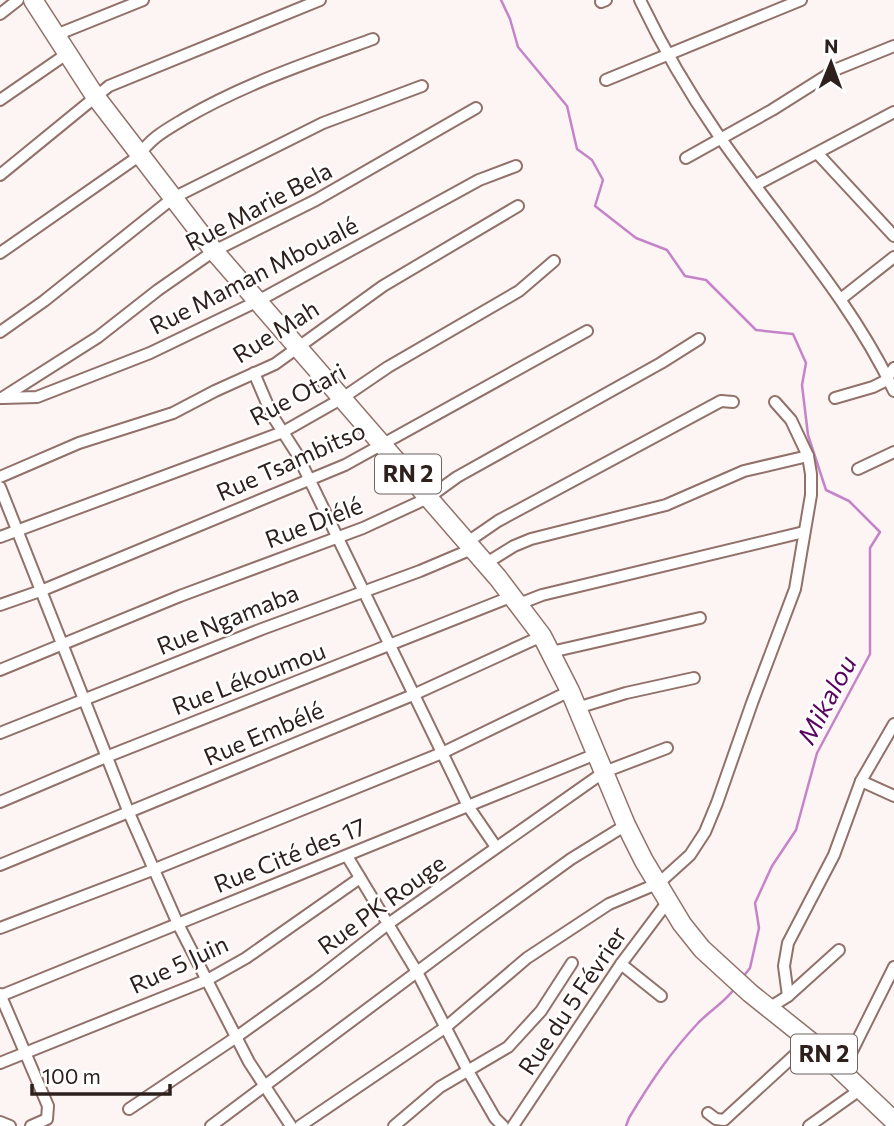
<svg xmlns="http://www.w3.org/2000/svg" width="894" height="1126" font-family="Commissioner,sans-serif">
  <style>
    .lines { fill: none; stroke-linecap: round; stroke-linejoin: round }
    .stream { stroke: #c584c9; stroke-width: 2.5 }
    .minor-casing { stroke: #917169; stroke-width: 14 }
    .trunk-casing { stroke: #917169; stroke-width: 21 }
    .minor { stroke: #fff; stroke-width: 10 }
    .trunk { stroke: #fff; stroke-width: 18 }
    .labels { text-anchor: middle; stroke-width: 5; stroke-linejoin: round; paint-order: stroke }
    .shield { fill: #fff; stroke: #6d6361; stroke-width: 2 }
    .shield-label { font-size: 23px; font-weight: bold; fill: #2e201d }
    .street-label { font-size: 24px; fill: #2e201d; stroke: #fff }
    .water-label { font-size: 26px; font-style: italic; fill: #58035f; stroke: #fff }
  </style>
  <rect width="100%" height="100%" fill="#fdf5f3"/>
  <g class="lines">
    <g class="stream">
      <path d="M501,0L510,19L518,47L567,106L577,149L592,160L603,180L595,206L636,238L667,250L685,276L706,280L756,330L793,334L806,363L802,385L808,435L826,490L849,501L880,532L870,548V654L817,753L796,830L772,866L755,903L759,928L750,968L743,977"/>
      <path d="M626,1126L629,1118C651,1081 670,1053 699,1022C711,1010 725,1002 735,988"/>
    </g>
    <g class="minor-casing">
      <g id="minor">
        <path d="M640,0C662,46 688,91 717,133C777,220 849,296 894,391"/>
        <path d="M601,2L606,0"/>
        <path d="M0,14L18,0"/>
        <path d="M56,35L143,0"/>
        <path d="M606,80L801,0"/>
        <path d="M0,100L68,53"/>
        <path d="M818,154L894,236"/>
        <path d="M686,158L772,110L837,69L894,46"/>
        <path d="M0,175L109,86L320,0"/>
        <path d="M756,185L894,112"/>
        <path d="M0,253L139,156C150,138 166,130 184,119C244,84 309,62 373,39"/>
        <path d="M842,298L894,257"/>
        <path d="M0,332L44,301L173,198L323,123L422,86"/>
        <path d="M254,373L272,415L297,454L468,806L496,847"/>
        <path d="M2,398L37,397L150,353L258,301L479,180L516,166"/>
        <path d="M2,398L98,337L158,290L214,251L316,200L476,108"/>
        <path d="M835,398L873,387L885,381L894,368"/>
        <path d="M858,469L894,452"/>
        <path d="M0,477L79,443L173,413L215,391L275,364L383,286L518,206"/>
        <path d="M0,487L129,813L178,924L249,1062L291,1126"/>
        <path d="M0,537L283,432L341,399L388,367L519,291L554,261"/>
        <path d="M466,543L498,521L721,401L733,402"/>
        <path d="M485,564L514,546L531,539L666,505L744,471L808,456"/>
        <path d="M519,604L542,595L804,532"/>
        <path d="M0,605L43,590L345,465L587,331"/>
        <path d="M551,652L700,618"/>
        <path d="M0,670L180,596L363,528L428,498L457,477L661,363L699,339"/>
        <path d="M577,708L626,693L694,678"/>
        <path d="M0,733L262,629L420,571L472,549"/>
        <path d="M861,781L894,796"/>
        <path d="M0,802L106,757L513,596"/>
        <path d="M347,856L417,972L468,1071L495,1118L503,1126"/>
        <path d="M0,865L413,695L542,636"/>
        <path d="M0,928L155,869L442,753L570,691"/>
        <path d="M621,964L661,996"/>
        <path d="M0,994L48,1106L47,1119L31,1126"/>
        <path d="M0,996L596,754"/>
        <path d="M788,996L784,966L788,943L834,855L861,781L894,724"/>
        <path d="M769,1008L788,996L839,950"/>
        <path d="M0,1063L207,980L246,958L360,878"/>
        <path d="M842,1071L894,967"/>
        <path d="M129,1109L235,1038L316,980L388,924L604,772L667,748"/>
        <path d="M708,1113L716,1119L724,1120L810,1041"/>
        <path d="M0,1122L10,1126"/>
        <path d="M211,1126L477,927L571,859L626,825"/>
        <path d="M300,1126L446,1027L527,958L609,904L659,883L690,855L705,832L717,803L752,703L795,589L811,495V474L808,456L791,420L775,402"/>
        <path d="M394,1126L440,1087L508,1047L541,1011L572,963"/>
        <path d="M513,1126L621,964L669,900"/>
        <path d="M809,1126L861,1089"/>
      </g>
    </g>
    <g class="trunk-casing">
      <path id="trunk" d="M33,0L95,96L214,251L498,578L542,636L570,691L626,825L644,861L682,924L702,949L750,993L810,1041L894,1121"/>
    </g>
    <use href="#minor" class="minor"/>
    <use href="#trunk" class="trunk"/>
  </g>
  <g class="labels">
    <g class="shield">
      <rect x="375" y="454.5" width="66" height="39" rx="5"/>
      <rect x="791" y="1034.5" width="66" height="39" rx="5"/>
    </g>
    <g class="shield-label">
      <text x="408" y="482">RN 2</text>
      <text x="824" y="1062">RN 2</text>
    </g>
    <g class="street-label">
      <text transform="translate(259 207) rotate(-28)" y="8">Rue Marie Bela</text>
      <text transform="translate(254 276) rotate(-27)" y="8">Rue Maman Mboualé</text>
      <text transform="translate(276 332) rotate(-32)" y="8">Rue Mah</text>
      <text transform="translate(298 395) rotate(-28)" y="8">Rue Otari</text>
      <text transform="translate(291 462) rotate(-24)" y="8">Rue Tsambitso</text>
      <text transform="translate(314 523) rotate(-21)" y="8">Rue Diélé</text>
      <text transform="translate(228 620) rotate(-22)" y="8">Rue Ngamaba</text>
      <text transform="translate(249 679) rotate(-21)" y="8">Rue Lékoumou</text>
      <text transform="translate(264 734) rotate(-23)" y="8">Rue Embélé</text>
      <text transform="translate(290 856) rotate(-22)" y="8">Rue Cité des 17</text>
      <text transform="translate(382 905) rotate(-36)" y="8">Rue PK Rouge</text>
      <text transform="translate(179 965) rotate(-25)" y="8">Rue 5 Juin</text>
      <text transform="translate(573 1001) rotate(-56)" y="8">Rue du 5 Février</text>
    </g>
    <g class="water-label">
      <text transform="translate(827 700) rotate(-62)" y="9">Mikalou</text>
    </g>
  </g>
  <g transform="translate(831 63) rotate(1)" stroke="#ffffff" stroke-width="5" paint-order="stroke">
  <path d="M0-5L12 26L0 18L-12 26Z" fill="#2e201d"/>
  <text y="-10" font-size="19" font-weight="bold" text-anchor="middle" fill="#2e201d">N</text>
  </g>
  <path d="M32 1084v10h138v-10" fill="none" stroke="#2e201d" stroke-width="3.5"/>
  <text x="42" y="1084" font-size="21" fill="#2e201d" stroke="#ffffff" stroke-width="5" paint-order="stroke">100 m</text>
</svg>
